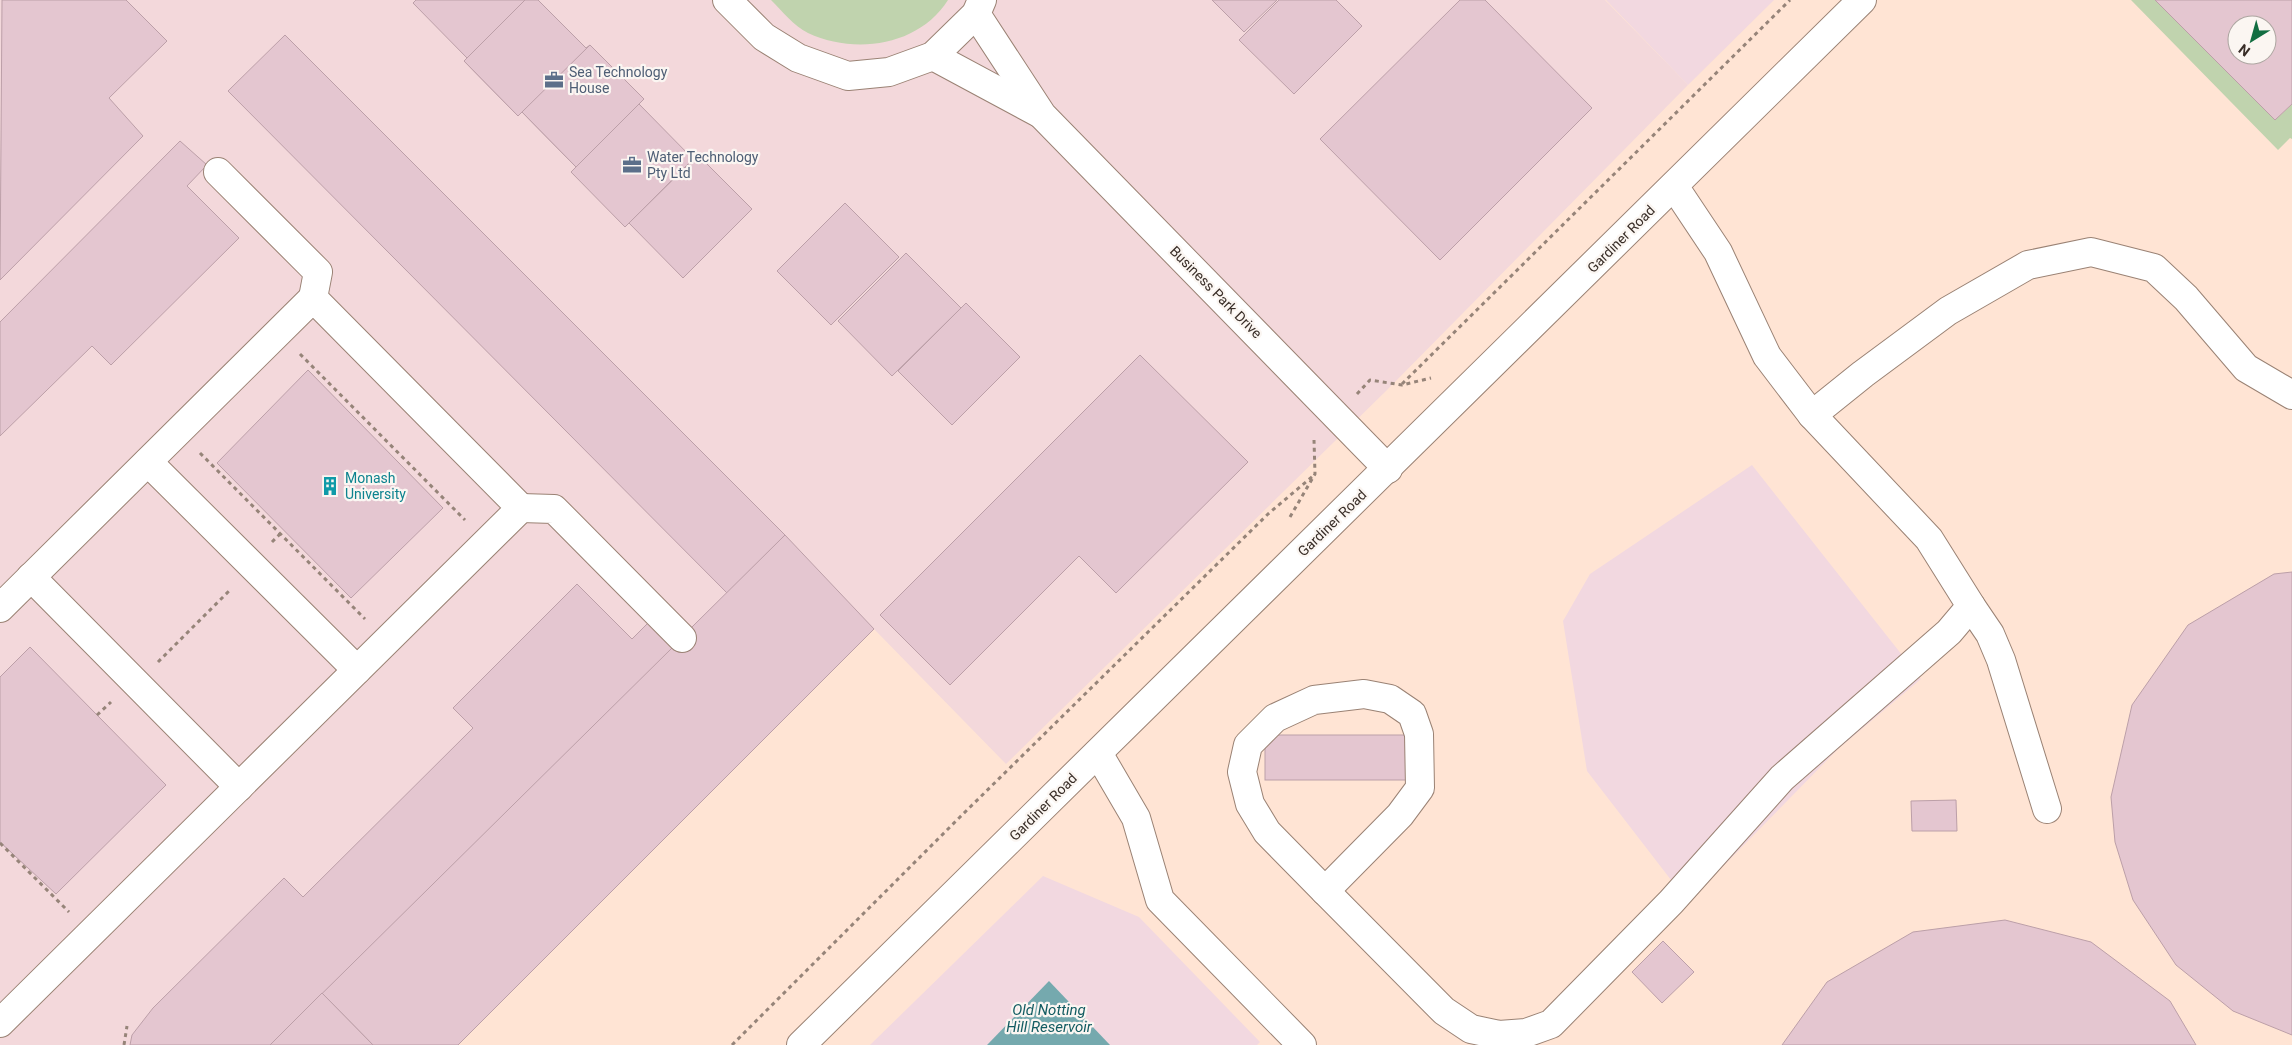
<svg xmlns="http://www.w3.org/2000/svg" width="2292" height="1045" font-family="Roboto,sans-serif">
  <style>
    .commercial { fill: #f3d8db }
    .industrial { fill: #f2d8e0 }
    .green { fill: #c0d3ae }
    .water { fill: #75a9ae }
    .building { fill: #e4c6d0; stroke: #bc9fa8; fill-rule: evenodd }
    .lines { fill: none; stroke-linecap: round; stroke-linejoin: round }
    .minor-casing { stroke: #9a8274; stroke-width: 30 }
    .path { stroke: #968479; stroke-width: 3; stroke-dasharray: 4 4; stroke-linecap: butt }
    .minor { stroke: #fff; stroke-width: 28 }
    .labels { text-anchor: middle; stroke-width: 4.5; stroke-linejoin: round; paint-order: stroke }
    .service-label { font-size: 14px; fill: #4e5e75; stroke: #fbf6f2; text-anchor: start }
    .street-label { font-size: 14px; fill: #382d27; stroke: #fbf6f2 }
    .culture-label { font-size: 14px; fill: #0d838f; stroke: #fbf6f2; text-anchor: start }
    .water-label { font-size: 15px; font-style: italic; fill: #135c62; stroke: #fbf6f2 }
  </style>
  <rect width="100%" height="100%" fill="#ffe4d4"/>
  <path class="commercial" d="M0,0H1605L1688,85L1387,390L1006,764L874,629L458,1045H0Z"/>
  <g class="industrial">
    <path d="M1606,0H1774L1688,85Z"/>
    <path d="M1752,465L1921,679L1838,749L1688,902L1587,771L1563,621L1590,574Z"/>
    <path d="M1043,876L1139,917L1260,1042L1257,1045H870Z"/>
  </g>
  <g class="green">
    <path d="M771,0H948C919,46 855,55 808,33C794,26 782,11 771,0Z"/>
    <path d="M2131,0H2155L2275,120L2292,104V139L2290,138L2278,150Z"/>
  </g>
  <path class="water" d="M1049,981L1110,1045H987Z"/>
  <g class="building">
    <path d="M2,0H126L167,41L109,98L143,136L0,280Z"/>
    <path d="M416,0H525L467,58L413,3Z"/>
    <path d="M525,0H538L586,48L518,116L464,61Z"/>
    <path d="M525,0H538L586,48L590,45L644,99L576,167L522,112L518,116L464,61Z"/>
    <path d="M1212,0H1277L1244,32Z"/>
    <path d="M1279,0H1336L1362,26L1294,94L1239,40Z"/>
    <path d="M1460,0H1485L1592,108L1440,260L1320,139Z"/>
    <path d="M2155,0H2292V104L2275,120ZM2237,25H2267V55H2237Z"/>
    <path d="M285,35L785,535L727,593L228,91Z"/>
    <path d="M590,45L644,99L576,167L522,112Z"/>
    <path d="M639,104L693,159L625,227L571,172Z"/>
    <path d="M180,141L207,165L187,186L239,238L111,365L92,346L0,436V322Z"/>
    <path d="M698,155L752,209L683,278L629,223Z"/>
    <path d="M845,203L899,257L831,325L777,271Z"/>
    <path d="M906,253L961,308L892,376L838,321Z"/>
    <path d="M966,303L1020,357L952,425L898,371Z"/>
    <path d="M1140,355L1248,462L1116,593L1079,556L950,685L880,615Z"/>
    <path d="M308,370L443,508L351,598L217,463Z"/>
    <path d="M785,535L874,629L458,1045H373L322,993Z"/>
    <path d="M2292,572V1035L2233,1011L2176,965L2133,900L2115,842L2111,797L2132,705L2188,625L2274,574Z"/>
    <path d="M577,584L632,639L648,623L672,648L270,1045H130L132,1035L153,1008L284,878L303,897L473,728L453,708Z"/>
    <path d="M30,647L166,785L56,894L0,842V677Z"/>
    <rect x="1265" y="735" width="141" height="45"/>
    <path d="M1956,800L1957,831H1912L1911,801Z"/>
    <path d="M2005,920L2091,942L2170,1001L2196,1045H1782L1827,982L1913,932Z"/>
    <path d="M1663,941L1694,972L1662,1003L1632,972Z"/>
    <path d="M322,993L373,1045H270Z"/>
  </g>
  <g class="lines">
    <g class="minor-casing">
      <g id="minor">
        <path d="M727,0L764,37L798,58L848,76L889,72L933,56L976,14L982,0"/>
        <path d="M976,14L1042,115L1388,469"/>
        <path d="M933,56L1039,113"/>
        <path d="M218,172L318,272L313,298"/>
        <path d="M1812,415L1863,374L1948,311L2028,265L2091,252L2154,268L2186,298L2246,368L2292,395"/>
        <path d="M148,462L357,670"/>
        <path d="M521,508L554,509L682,638"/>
        <path d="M31,577L239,787"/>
        <path d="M1971,606L1990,634L2001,660L2047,809"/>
        <path d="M0,608L313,298L521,508L0,1023"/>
        <path d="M1364,694L1390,699L1412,714L1419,734L1420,788L1400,815L1325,891L1267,832L1250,804L1242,772L1248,745L1275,718L1314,700Z"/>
        <path d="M1098,753L1136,818L1160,900L1302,1045"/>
        <path d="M1325,891L1444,1011L1471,1029L1499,1035L1526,1033L1551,1024L1671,902L1782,778L1949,632L1971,606L1929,539L1812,415L1767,356L1718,252L1674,186"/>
        <path d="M801,1045L1862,0"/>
      </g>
    </g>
    <g class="path">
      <path d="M300,354L465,520"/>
      <path d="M1402,384L1790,0"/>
      <path d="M1357,394L1370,380L1402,385L1431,378"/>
      <path d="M200,453L365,619"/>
      <path d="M1290,517L1315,474L1314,440"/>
      <path d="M272,542L283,531"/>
      <path d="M158,662L231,589"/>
      <path d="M97,715L111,702"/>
      <path d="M0,843L69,912"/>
      <path d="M124,1045L127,1026"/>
      <path d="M732,1045L960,817L1268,514L1313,476"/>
    </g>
    <use href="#minor" class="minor"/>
  </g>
  <defs>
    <g id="office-bare" transform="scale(1.5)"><path d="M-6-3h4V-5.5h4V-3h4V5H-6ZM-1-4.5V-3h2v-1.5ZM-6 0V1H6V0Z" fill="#5c6f8a" stroke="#fbf6f2" stroke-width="2.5" paint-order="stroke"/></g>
    <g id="building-bare" transform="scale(1.5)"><path d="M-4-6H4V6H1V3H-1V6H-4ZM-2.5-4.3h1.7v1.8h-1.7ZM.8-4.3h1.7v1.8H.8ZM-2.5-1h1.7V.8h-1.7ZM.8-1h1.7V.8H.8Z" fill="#0f9aa8" stroke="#fbf6f2" stroke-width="2.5" paint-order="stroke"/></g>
  </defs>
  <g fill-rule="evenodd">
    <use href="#office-bare" x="554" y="80"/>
    <use href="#office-bare" x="632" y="165"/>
    <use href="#building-bare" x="330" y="486"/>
  </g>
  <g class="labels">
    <g class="service-label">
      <text x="569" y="77">Sea Technology<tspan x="569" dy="16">House</tspan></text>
      <text x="647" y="162">Water Technology<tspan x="647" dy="16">Pty Ltd</tspan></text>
    </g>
    <g class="street-label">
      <text transform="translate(1621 239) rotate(-45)" y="5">Gardiner Road</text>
      <text transform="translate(1216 292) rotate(45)" y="5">Business Park Drive</text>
      <text transform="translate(1332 523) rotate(-44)" y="5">Gardiner Road</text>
      <text transform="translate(1043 807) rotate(-45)" y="5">Gardiner Road</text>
    </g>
    <g class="culture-label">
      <text x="345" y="483">Monash<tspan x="345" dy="16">University</tspan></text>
    </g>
    <g class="water-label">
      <text x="1049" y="1015">Old Notting<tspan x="1049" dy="17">Hill Reservoir</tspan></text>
    </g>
  </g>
  <g transform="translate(2252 40) rotate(217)"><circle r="24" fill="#fbf6f2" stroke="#ada6a1"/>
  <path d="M0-4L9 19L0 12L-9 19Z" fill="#126d41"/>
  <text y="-8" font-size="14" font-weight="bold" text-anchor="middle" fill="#382d27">N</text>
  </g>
</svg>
